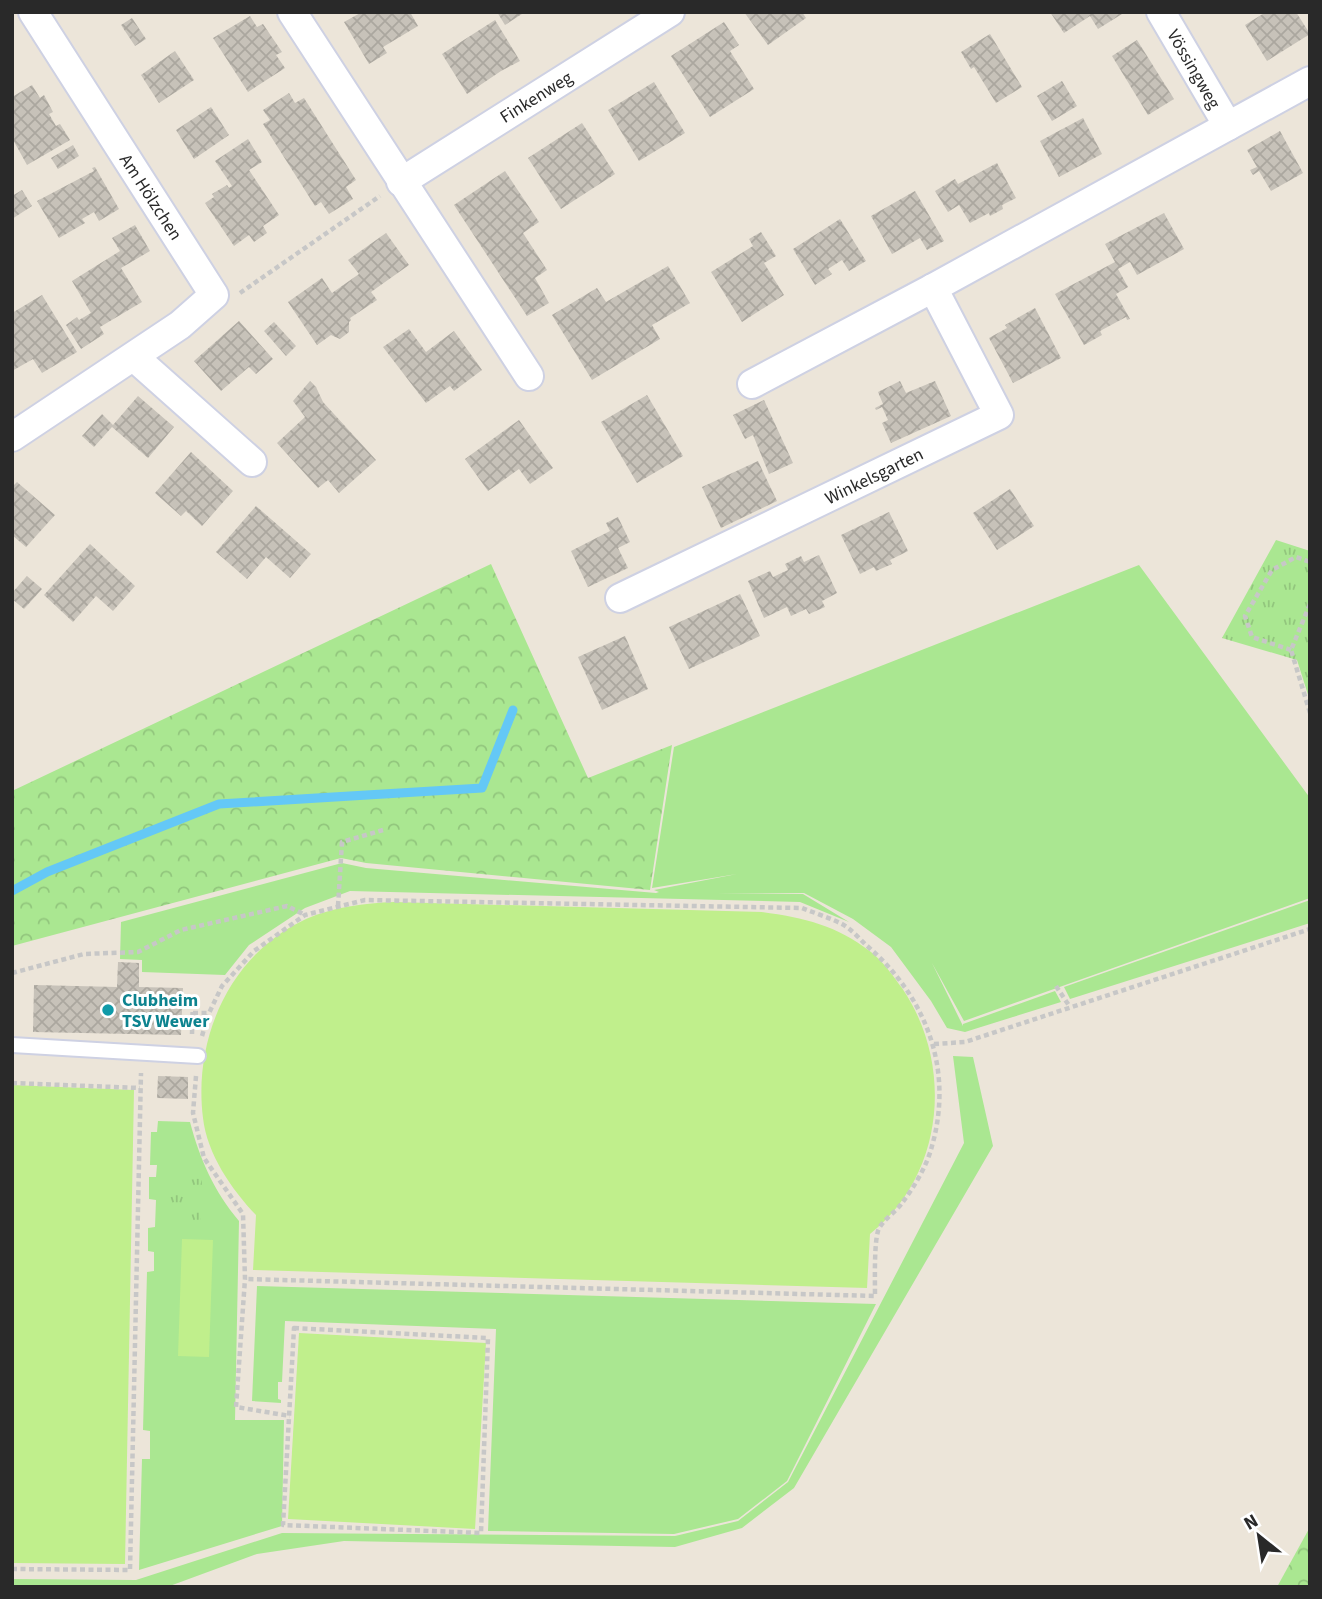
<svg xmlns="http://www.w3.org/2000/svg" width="1322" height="1599" font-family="'Source Sans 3',sans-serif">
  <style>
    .grass { fill: #aae791 }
    .forest { fill: url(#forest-crowns) }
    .park { fill: url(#park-tufts) }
    .pitch { fill: #c0ef8c }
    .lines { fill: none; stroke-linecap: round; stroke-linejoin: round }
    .stream { stroke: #64c8f6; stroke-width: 9 }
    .building { fill: url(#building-cross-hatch) }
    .service-casing { stroke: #ced1e3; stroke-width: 18 }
    .minor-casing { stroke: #ced1e3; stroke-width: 32 }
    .path { stroke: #c7c7c7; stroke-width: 4.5; stroke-dasharray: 5 3.5; stroke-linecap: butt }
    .service { stroke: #fff; stroke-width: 14 }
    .minor { stroke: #fff; stroke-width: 28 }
    .culture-dot { fill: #0f9aa8; stroke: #fff; stroke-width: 2.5 }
    .labels { text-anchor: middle; stroke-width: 6; stroke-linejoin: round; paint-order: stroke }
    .street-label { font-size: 18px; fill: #292929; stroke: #fff }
    .culture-label { font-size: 18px; font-weight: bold; fill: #0d838f; stroke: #fff; text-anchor: start }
  </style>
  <defs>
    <pattern id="forest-crowns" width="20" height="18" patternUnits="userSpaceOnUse" patternTransform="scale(1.75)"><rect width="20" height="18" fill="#aae791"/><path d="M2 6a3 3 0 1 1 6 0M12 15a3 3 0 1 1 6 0" fill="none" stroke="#92c67d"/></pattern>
    <pattern id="park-tufts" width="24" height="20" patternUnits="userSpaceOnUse" patternTransform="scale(1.75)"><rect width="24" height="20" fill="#aae791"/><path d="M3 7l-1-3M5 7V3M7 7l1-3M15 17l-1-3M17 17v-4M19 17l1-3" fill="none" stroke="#92c67d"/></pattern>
    <pattern id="building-cross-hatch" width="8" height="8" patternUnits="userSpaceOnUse" patternTransform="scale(1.75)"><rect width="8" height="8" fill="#c7c2b9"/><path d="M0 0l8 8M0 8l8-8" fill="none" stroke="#aba79f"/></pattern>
  </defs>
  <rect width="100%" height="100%" fill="#ece5d9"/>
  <g class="grass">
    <path d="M1139,565L1310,798V898L964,1021L932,963L963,1026V1024L1055,991L1061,1002L965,1032L947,1028L931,1001L891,947L853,919L804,893H716L803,894L849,922L800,902L350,891L305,908L249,945L225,975L142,972V960L120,959L121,922L342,863L366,868L656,893L659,892L654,890L737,874L652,888L674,747Z"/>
    <path d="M1310,900V923L1070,999L1064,987Z"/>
    <path d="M953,1056L973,1057L993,1146L794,1488L742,1528L675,1547L344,1541L257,1554L167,1587H12V1579L136,1580L282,1533L675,1536L738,1521L788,1482L964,1143Z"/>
    <path d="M158,1121L190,1122C200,1160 214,1191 239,1221L235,1420H284L282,1526L139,1570L142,1459H150V1431L143,1430L147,1272L154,1271V1252L148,1251V1228L155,1227L156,1200L149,1199V1177H156L157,1165H150L151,1132H157Z"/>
    <path d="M257,1286L876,1304L787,1481L738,1519L674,1534L488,1531L496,1329L285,1321L282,1382H278V1399L281,1400V1403L252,1401Z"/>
  </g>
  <g class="forest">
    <path d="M491,564L588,778L672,745L650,890L366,863L341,858L12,946V791Z"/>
    <path d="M1310,1527V1587H1277Z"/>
  </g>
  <g class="park">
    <path d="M1276,540L1310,551V701L1297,660L1222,638Z"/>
    <path d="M166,1178L202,1179L200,1228L165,1227Z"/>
  </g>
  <g class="pitch">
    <path d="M394,902L762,912C805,918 836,925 871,952C883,961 893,976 902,988C954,1064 945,1175 870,1234L867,1288L253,1270L256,1215C232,1190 207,1154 203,1118C193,1038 230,954 306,919C334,907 364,903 394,902Z"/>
    <path d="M12,1085L134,1090L125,1564L12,1563Z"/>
    <path d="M182,1239L213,1240L209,1357L178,1356Z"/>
    <path d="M299,1333L486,1343L475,1529L288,1519Z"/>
  </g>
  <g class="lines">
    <path class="stream" d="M12,891L47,872L219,804L482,788L513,710"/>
  </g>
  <g class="building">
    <path d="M362,12H410L418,26L383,47L387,53L369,64L344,22Z"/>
    <path d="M497,12H525L505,25Z"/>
    <path d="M744,12H802L806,18L768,45Z"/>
    <path d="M1050,12H1120L1122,14L1098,29L1090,16L1064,33Z"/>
    <path d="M1266,12H1296L1310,34L1267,61L1245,25Z"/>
    <path d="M250,16L257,27L263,24L282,52L276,55L285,68L248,92L213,38Z"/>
    <path d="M132,18L146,39L135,46L121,25Z"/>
    <path d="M495,20L520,61L501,71L467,94L442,54Z"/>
    <path d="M724,22L739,45L730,51L754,89L710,117L671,56Z"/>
    <path d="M990,34L1022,87L996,103L974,67L971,69L961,52Z"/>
    <path d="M1137,40L1174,99L1148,115L1112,56Z"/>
    <path d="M175,51L194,80L159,103L141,75Z"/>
    <path d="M1062,81L1077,106L1052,121L1037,96Z"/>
    <path d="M654,82L685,133L639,161L608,110Z"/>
    <path d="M32,85L40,98L44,95L53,112L49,114L56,126L60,124L70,140L27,165L12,138V97Z"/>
    <path d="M289,93L295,103L304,98L356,180L346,187L353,199L329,214L321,202L315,206L263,124L270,120L263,110Z"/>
    <path d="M211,107L229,135L194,159L176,130Z"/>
    <path d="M1083,118L1102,154L1059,177L1040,141Z"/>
    <path d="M582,123L615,174L561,209L528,158Z"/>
    <path d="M1280,131L1303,173L1271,191L1259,171L1253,175L1250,170L1257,167L1247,150Z"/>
    <path d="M248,139L262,162L249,170L279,215L263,226L267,233L254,242L249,235L234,246L205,203L214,197L212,194L227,185L229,188L232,186L215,161Z"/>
    <path d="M73,145L79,156L58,169L51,158Z"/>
    <path d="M997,163L1016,198L1002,205L1003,209L990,216L989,213L970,223L959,205L948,212L935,191L955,179L958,184Z"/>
    <path d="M95,167L119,209L99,221L94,212L82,219L85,223L59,238L37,201L94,171L92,168Z"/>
    <path d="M505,171L539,222L523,233L547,270L535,278L549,303L527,316L454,205Z"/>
    <path d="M22,190L32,206L12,219V196Z"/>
    <path d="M915,191L944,241L927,250L920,238L892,254L871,216Z"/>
    <path d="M1164,213L1184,249L1137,275L1130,262L1118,269L1128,287L1116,294L1130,319L1127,320L1126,317L1100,331L1102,335L1084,345L1055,294L1115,262L1105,244Z"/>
    <path d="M840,219L866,261L849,271L842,260L828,269L832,274L815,285L793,249Z"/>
    <path d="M135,225L150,251L121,268L142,302L100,327L104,334L81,349L66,325L77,317L79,320L91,313L72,281L120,251L112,238Z"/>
    <path d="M761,232L776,256L764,263L784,295L742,322L711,272L753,246L749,239Z"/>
    <path d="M386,233L409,265L371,292L377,300L350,318L351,320L349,322V332L340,339L331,335L317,345L288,302L322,278L332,293L359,274L348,260Z"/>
    <path d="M668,266L690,303L652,325L660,339L592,380L552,315L597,288L606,302Z"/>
    <path d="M42,295L77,352L42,373L33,359L12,371V313Z"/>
    <path d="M1035,308L1061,358L1013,383L989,338L1007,328L1005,325Z"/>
    <path d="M239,321L273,359L256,374L249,367L221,391L194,361Z"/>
    <path d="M274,322L296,346L286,356L264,331Z"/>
    <path d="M409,329L426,352L454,331L482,370L454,391L450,386L426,403L383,347Z"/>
    <path d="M310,381L316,387L323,402L376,460L339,493L328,480L318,488L277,443L305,417L293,401Z"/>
    <path d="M900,381L906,393L935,381L951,416L891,443L882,423L888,420L882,407L876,410L875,408L883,404L878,392Z"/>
    <path d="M647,395L683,456L637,483L601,422Z"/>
    <path d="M138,396L174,427L148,458L112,427L94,447L82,436L102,414L113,425Z"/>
    <path d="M764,400L793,463L769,474L753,435L745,439L733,415Z"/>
    <path d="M519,420L553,468L530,484L519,469L488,491L465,459Z"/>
    <path d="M191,452L233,491L202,526L186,511L181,516L155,493Z"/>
    <path d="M758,461L777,501L721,528L702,487Z"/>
    <path d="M17,482L55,515L26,547L12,535V487Z"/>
    <path d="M1010,489L1034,526L997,550L973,513Z"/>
    <path d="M256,506L311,554L290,578L266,557L247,579L216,552Z"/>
    <path d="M889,512L908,551L890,560L892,564L876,571L874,567L860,574L841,535Z"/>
    <path d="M618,517L630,542L618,548L628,568L588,587L571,551L610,531L606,523Z"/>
    <path d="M90,544L135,586L113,611L96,596L73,622L44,595Z"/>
    <path d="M819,555L837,593L822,601L825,607L809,614L806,609L791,616L787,607L764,618L748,581L770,571L773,577L788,570L785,564L801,556L804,562Z"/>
    <path d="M27,576L42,589L24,609L12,599V593Z"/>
    <path d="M740,594L760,636L689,669L669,627Z"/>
    <path d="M625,636L648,689L602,710L578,657Z"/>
    <path d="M118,962L139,963V987L183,988L181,1035L33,1032L34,985L117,987Z"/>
    <path d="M158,1076L188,1077V1099L157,1098Z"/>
  </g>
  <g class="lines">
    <g class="service-casing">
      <path id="service" d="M12,1045L198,1056"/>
    </g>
    <g class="minor-casing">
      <g id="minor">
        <path d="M292,12L529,376"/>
        <path d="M1161,12L1228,126"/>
        <path d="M401,182L670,12"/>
        <path d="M134,357L252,462"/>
        <path d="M752,384L933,288L1310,81"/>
        <path d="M12,437L180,325L214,295L33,12"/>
        <path d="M620,598L999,415L933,288"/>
      </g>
    </g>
    <g class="path">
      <path d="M240,293L380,196"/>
      <path d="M1310,604L1291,650L1310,713"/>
      <path d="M1291,650L1252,637L1245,616L1272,570L1296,557L1310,562"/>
      <path d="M338,906L342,842L383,830"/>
      <path d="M12,973L84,954L138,952L181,930L287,906L305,915"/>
      <path d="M1056,986L1070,1007"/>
      <path d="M193,1013H209"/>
      <path d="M192,1034L193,997"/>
      <path d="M202,1036L209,1013L222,986L254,951L305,915L365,900L802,908C815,913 830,918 842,924C851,929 859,938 866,945C926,996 954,1069 932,1146C927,1166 914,1187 902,1203C896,1212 881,1221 878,1231C874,1245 875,1279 875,1296L245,1279"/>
      <path d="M934,1044L965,1042L1310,929"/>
      <path d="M196,1076L193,1113L204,1158L243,1214L245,1279L236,1407L290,1416"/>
      <path d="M12,1083L140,1088"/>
      <path d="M294,1328L488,1338L481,1533L283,1525Z"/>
      <path d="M12,1569L130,1570L141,1073"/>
    </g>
    <use href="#service" class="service"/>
    <use href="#minor" class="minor"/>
  </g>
  <circle class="culture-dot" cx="108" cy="1010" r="7"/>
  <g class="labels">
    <g class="street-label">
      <text transform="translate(1194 69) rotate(60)" y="6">Vössingweg</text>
      <text transform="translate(536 97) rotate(-32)" y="6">Finkenweg</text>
      <text transform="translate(151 197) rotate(57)" y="6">Am Hölzchen</text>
      <text transform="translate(874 476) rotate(-26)" y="6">Winkelsgarten</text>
    </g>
    <g class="culture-label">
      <text x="122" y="1006">Clubheim<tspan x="122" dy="21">TSV Wewer</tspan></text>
    </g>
  </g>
  <rect width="1322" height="1599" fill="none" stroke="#292929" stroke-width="28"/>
  <g transform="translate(1259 1536) rotate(330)" stroke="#ffffff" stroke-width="5" paint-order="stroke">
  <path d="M0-5L12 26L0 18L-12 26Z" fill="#292929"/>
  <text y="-10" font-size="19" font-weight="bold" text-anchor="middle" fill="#292929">N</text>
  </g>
</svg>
